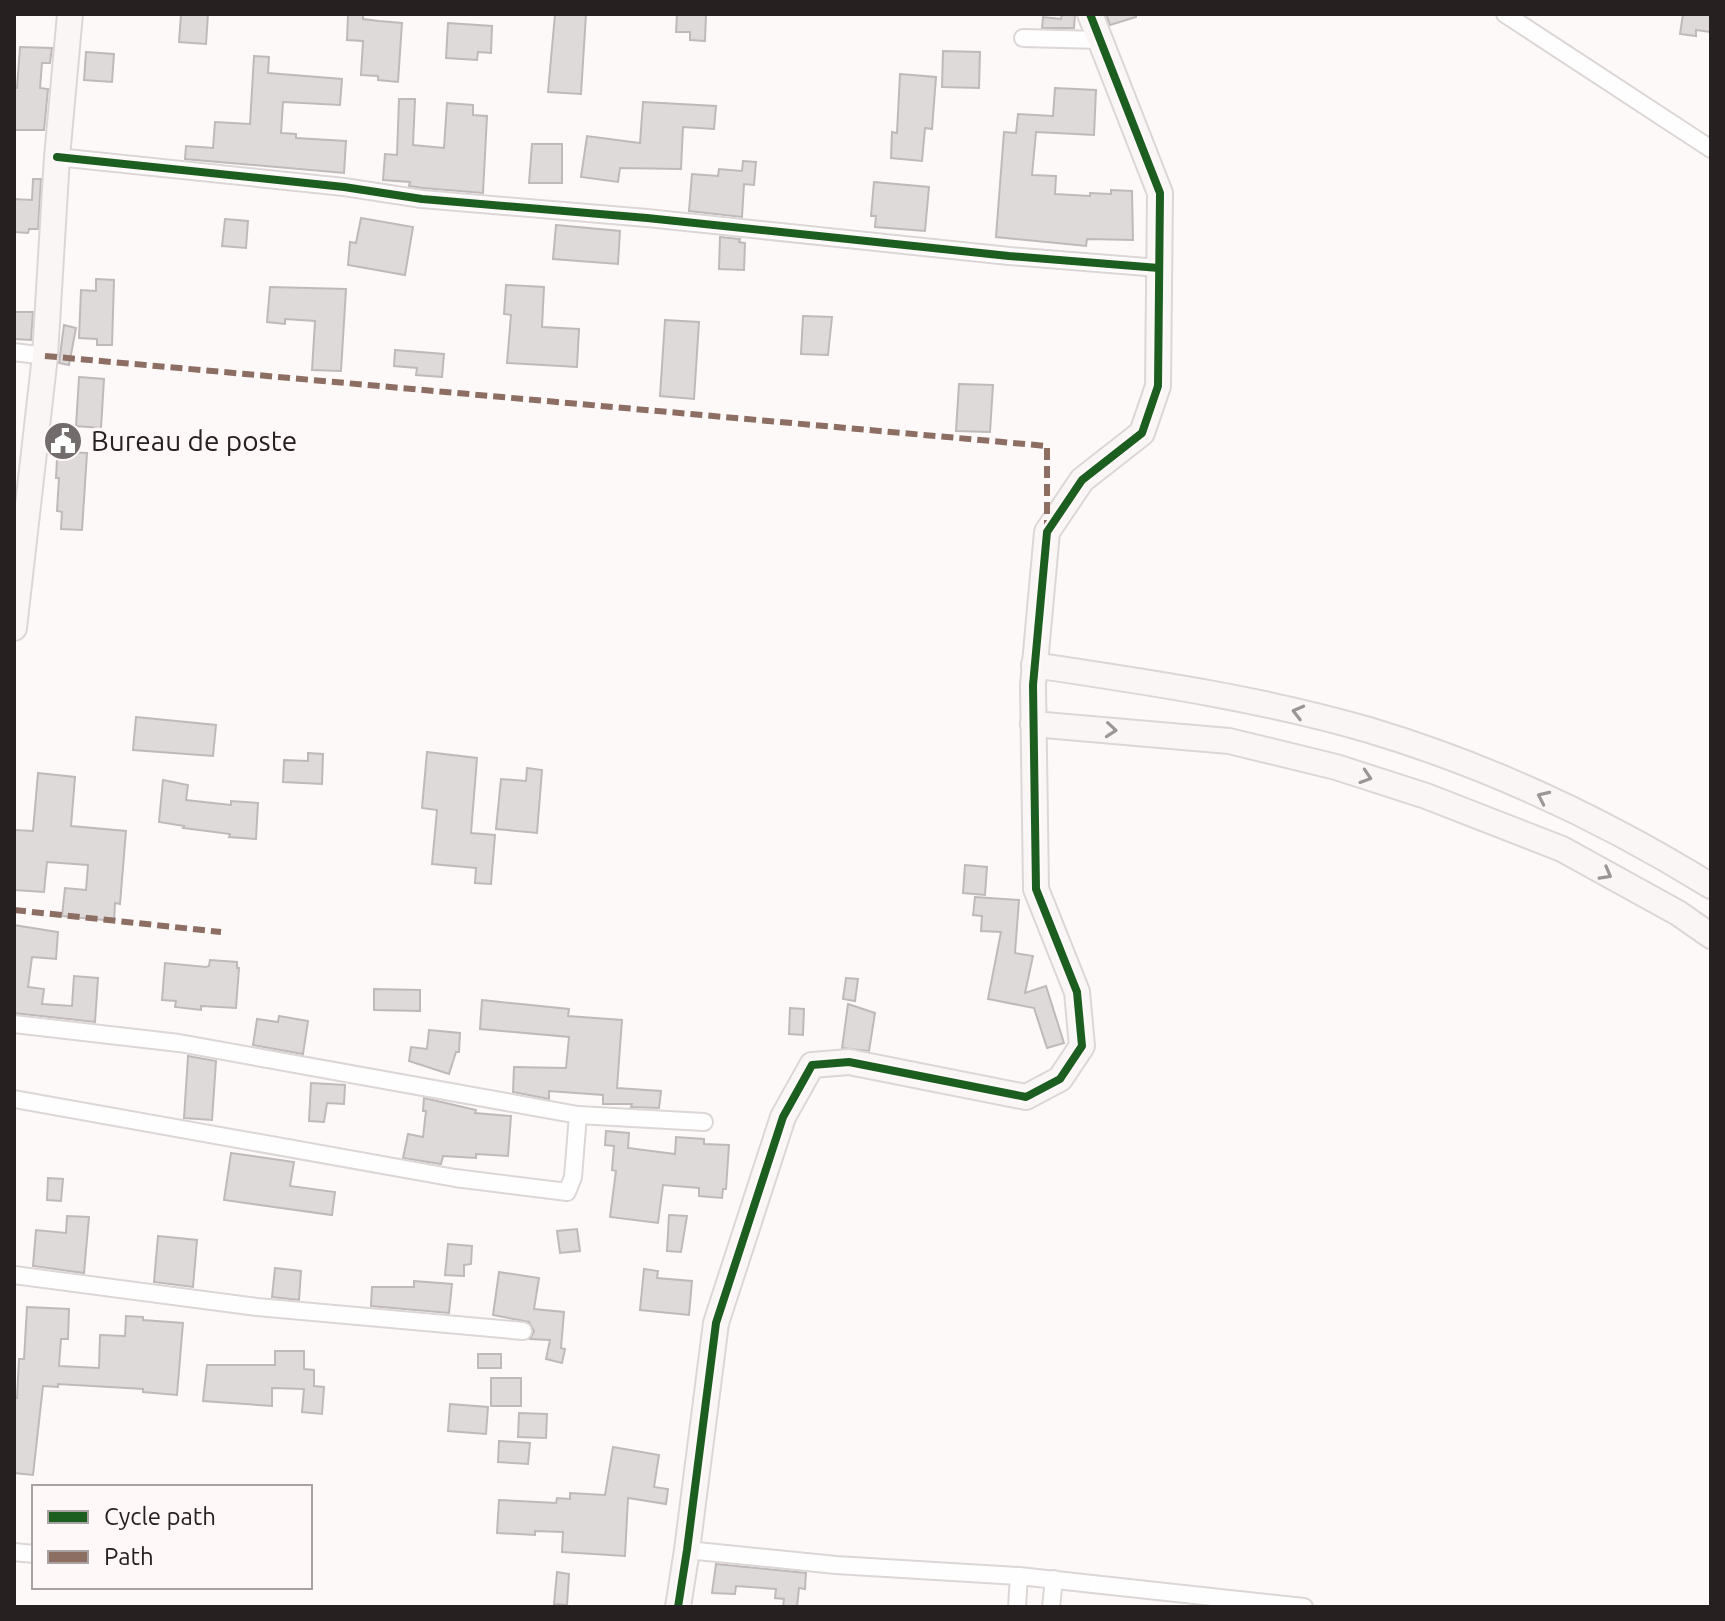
<svg xmlns="http://www.w3.org/2000/svg" width="1725" height="1621" font-family="Ubuntu,sans-serif">
  <style>
    .building { fill: #dfdada; stroke: #bfbab9; stroke-width: 2 }
    .lines { fill: none; stroke-linecap: round; stroke-linejoin: round }
    .street-casing { stroke: #dcd6d6; stroke-width: 20 }
    .secondary-casing { stroke: #dcd6d6; stroke-width: 28 }
    .street { stroke: #fffefe; stroke-width: 16 }
    .secondary { stroke: #fbf6f6; stroke-width: 24 }
    .quiet { stroke: #8d6e63; stroke-width: 6; stroke-dasharray: 12 6; stroke-linecap: butt }
    .cycleway-casing { stroke: #fff8f8; stroke-width: 13 }
    .cycleway { stroke: #1b5e20; stroke-width: 8 }
    .oneway { stroke: #9b9696 }
    .labels { text-anchor: middle; stroke-width: 7; stroke-linejoin: round; paint-order: stroke }
    .poi-label { font-size: 28px; fill: #262020; stroke: #fff8f8; text-anchor: start }
  </style>
  <rect width="100%" height="100%" fill="#fef9f9"/>
  <g class="building">
    <path d="M181,14H208L206,44L179,42Z"/>
    <path d="M348,14L363,15V19L379,21L402,23L398,82L378,80V76L361,75L363,41L347,40Z"/>
    <path d="M555,14H586L581,94L548,92Z"/>
    <path d="M677,14H706L705,41L690,40V32H676Z"/>
    <path d="M1062,14H1075L1074,28H1042L1043,17L1061,19Z"/>
    <path d="M1106,14H1136V17L1110,25Z"/>
    <path d="M1683,14H1711V32L1696,30V36L1680,34Z"/>
    <path d="M448,23L492,26L491,53L478,52L477,60L446,58Z"/>
    <path d="M20,47L52,48L50,63H42L40,88L48,89L44,130H14V88H17Z"/>
    <path d="M943,51L980,52L979,88L942,87Z"/>
    <path d="M86,52L114,54L112,82L84,80Z"/>
    <path d="M254,56L269,57L268,73L342,79L340,105L283,102L281,133L296,134V138L346,141L344,173L185,159L186,146L213,148L215,122L250,124Z"/>
    <path d="M900,74L936,77L932,129L925,128L922,161L891,158L892,132L897,133Z"/>
    <path d="M1055,88L1096,90L1094,135L1036,132L1032,175L1056,176L1055,194L1090,196V193L1111,194V190L1132,191L1133,240L1087,239L1086,246L996,237L1004,132L1016,133L1018,114L1053,116Z"/>
    <path d="M399,99H415L413,145L444,148L447,103L473,105V115L487,116L483,193L423,188L409,186L410,182L383,180L385,154L397,155Z"/>
    <path d="M643,102L716,106L714,129L683,127L681,169L620,168L618,182L581,177L587,136L640,143Z"/>
    <path d="M532,144H562V183H529Z"/>
    <path d="M743,161L756,162L754,185L744,184L742,217L689,211L692,174L718,176L719,169L742,171Z"/>
    <path d="M33,179H41L38,229H29L28,233L14,232V199L32,200Z"/>
    <path d="M874,182L929,187L925,231L875,227L876,216H871Z"/>
    <path d="M361,218L413,227L405,275L348,265L350,242L356,243Z"/>
    <path d="M225,219L248,221L246,248L222,246Z"/>
    <path d="M556,225L620,231L618,264L553,259Z"/>
    <path d="M720,237L740,239L739,242L745,243L744,270L719,269Z"/>
    <path d="M96,279L114,280L112,345H97V339L79,338L81,290L96,291Z"/>
    <path d="M506,285L544,287L542,327L579,329L577,367L507,363L511,315L504,314Z"/>
    <path d="M270,287L346,289L341,371L312,370L315,321L285,319V324L267,322Z"/>
    <path d="M14,312H33L31,340L14,339Z"/>
    <path d="M803,316L832,317L828,355L801,354Z"/>
    <path d="M665,320L699,322L694,399L660,396Z"/>
    <path d="M64,325L76,328L69,365L59,363Z"/>
    <path d="M395,350L444,354L442,377L416,375L417,368L394,366Z"/>
    <path d="M79,377L104,379L101,428L76,426Z"/>
    <path d="M959,384L993,385L990,432L956,431Z"/>
    <path d="M65,452L87,453L82,530L61,529L62,512L57,511L59,478H56L57,459H65Z"/>
    <path d="M136,717L216,725L213,756L133,750Z"/>
    <path d="M427,752L477,758L471,833L495,835L491,884L475,883L476,868L432,864L437,810L422,808Z"/>
    <path d="M308,753L323,754L322,784L283,782L284,760L308,761Z"/>
    <path d="M527,768L542,770L537,833L496,829L501,779L526,781Z"/>
    <path d="M38,773L75,777L71,826L126,831L120,904L115,903L114,921L62,916L65,888L86,890L88,865L47,862L44,892L14,890L15,830L33,831Z"/>
    <path d="M163,780L188,785L186,800L231,805V801L258,803L256,839L229,837L230,834L183,828L184,826L159,822Z"/>
    <path d="M965,865L987,867L985,895L963,893Z"/>
    <path d="M975,897L1019,900L1015,953L1033,956L1025,993L1046,986L1064,1043L1047,1048L1034,1008L988,999L1001,932L981,931L982,916L973,915Z"/>
    <path d="M14,925L58,932L56,959L32,957L28,987L44,989L42,1004L72,1006L74,976L98,978L95,1022L14,1013Z"/>
    <path d="M210,960L237,962V968H239L236,1008L201,1006V1010L175,1007L176,1001L162,1000L165,963L206,967L209,966Z"/>
    <path d="M846,978L858,979L855,1001L843,999Z"/>
    <path d="M374,989L420,990V1011L374,1010Z"/>
    <path d="M482,1000L569,1009L568,1016L622,1020L617,1088L661,1091L659,1108L631,1107L632,1104H603V1095L549,1091V1099L513,1092L514,1067L566,1068L569,1037L480,1029Z"/>
    <path d="M848,1004L875,1013L869,1051L842,1048Z"/>
    <path d="M790,1008L804,1009L803,1035L789,1034Z"/>
    <path d="M279,1016L308,1021L303,1054L253,1045L257,1019L278,1022Z"/>
    <path d="M429,1030L460,1033L459,1052H456L449,1074L409,1061L411,1047L427,1049Z"/>
    <path d="M188,1056L216,1061L212,1120L184,1118Z"/>
    <path d="M311,1083L345,1085L344,1104L327,1103L324,1122L309,1121Z"/>
    <path d="M424,1098L476,1110L475,1113L511,1116L508,1156L476,1154V1158L443,1156L441,1164L403,1158L408,1134L423,1137L426,1111H423Z"/>
    <path d="M606,1131L629,1133L628,1148L675,1154L676,1137L704,1139V1144L729,1145L726,1189H723L722,1198L699,1196V1188L663,1185L658,1223L610,1217L616,1171L612,1170L614,1146L605,1145Z"/>
    <path d="M231,1153L294,1162L290,1186L335,1192L332,1215L224,1200Z"/>
    <path d="M48,1178L63,1179L61,1201L47,1200Z"/>
    <path d="M669,1215L687,1216L681,1252L667,1251Z"/>
    <path d="M67,1216L89,1217L84,1273L33,1266L36,1230L66,1233Z"/>
    <path d="M577,1229L580,1251L560,1253L557,1231Z"/>
    <path d="M158,1236L197,1240L193,1287L154,1282Z"/>
    <path d="M448,1244L472,1246L471,1264L464,1265V1276L445,1275Z"/>
    <path d="M275,1268L301,1271L299,1300L272,1297Z"/>
    <path d="M644,1269L658,1271L657,1278L692,1281L689,1315L640,1310Z"/>
    <path d="M499,1272L539,1278L534,1309L564,1312L561,1348L565,1349L562,1363L546,1359L550,1340L530,1339L534,1331L529,1322L493,1315Z"/>
    <path d="M414,1281L452,1284L449,1313L371,1306L372,1287H414Z"/>
    <path d="M27,1307L69,1309L68,1339H61L59,1366L99,1368L100,1335L125,1336L126,1316L143,1317V1320L183,1323L177,1395L143,1392V1389L58,1384V1387L43,1386L33,1475L14,1473V1398H17L19,1359H24Z"/>
    <path d="M275,1351H304V1369L314,1370V1386L324,1387L322,1414L302,1412L304,1389L272,1388V1406L203,1401L207,1365H275Z"/>
    <rect x="478" y="1354" width="23" height="14"/>
    <rect x="491" y="1378" width="30" height="28"/>
    <path d="M450,1404L488,1407L486,1434L448,1431Z"/>
    <path d="M519,1413L547,1414L546,1438L518,1437Z"/>
    <path d="M499,1441L530,1443L528,1464L498,1462Z"/>
    <path d="M613,1447L659,1455L654,1487L668,1489L666,1504L628,1498L625,1556L562,1552L563,1532L535,1531V1535L497,1533L499,1500L556,1503L557,1498L570,1499V1493L605,1495Z"/>
    <path d="M716,1564L806,1573L805,1589L799,1588L797,1607H783L784,1599L775,1598L776,1589L736,1586L735,1594L712,1593Z"/>
    <path d="M557,1572L569,1574L567,1605L554,1604Z"/>
  </g>
  <g class="lines">
    <g class="street-casing">
      <g id="street">
        <path d="M1505,14L1711,149"/>
        <path d="M1023,38L1100,40"/>
        <path d="M57,157L344,187L422,199L647,218L1009,256L1159,268"/>
        <path d="M14,352L45,356"/>
        <path d="M14,1024L179,1043L578,1115L704,1122"/>
        <path d="M14,1099L455,1178L567,1192L573,1177L578,1115"/>
        <path d="M14,1275L257,1307L523,1331"/>
        <path d="M687,1550L836,1565L1019,1576L1304,1607"/>
        <path d="M14,1552L34,1554"/>
        <path d="M1017,1607L1019,1576"/>
        <path d="M1051,1607L1054,1579"/>
      </g>
    </g>
    <g class="secondary-casing">
      <g id="secondary">
        <path d="M14,628L45,356L57,157L70,14"/>
        <path d="M1034,665C1147,682 1259,698 1369,730C1489,766 1604,820 1711,886"/>
        <path d="M1033,724L1229,741L1336,767L1426,796L1562,849L1678,913L1711,936"/>
        <path d="M678,1607L687,1550L716,1323L783,1117L812,1065L849,1062L1026,1097L1060,1079L1082,1046L1077,992L1036,889L1033,685L1047,532L1082,480L1142,433L1158,386L1160,193L1090,14"/>
      </g>
    </g>
    <use href="#street" class="street"/>
    <use href="#secondary" class="secondary"/>
    <g class="quiet">
      <path d="M45,356L1047,446V528"/>
      <path d="M14,910L221,932"/>
    </g>
    <g class="cycleway-casing">
      <g id="cycleway">
        <path d="M57,157L344,187L422,199L647,218L1009,256L1159,268"/>
        <path d="M678,1607L687,1550L716,1323L783,1117L812,1065L849,1062L1026,1097L1060,1079L1082,1046L1077,992L1036,889L1033,685L1047,532L1082,480L1142,433L1158,386L1160,193L1090,14"/>
      </g>
    </g>
    <use href="#cycleway" class="cycleway"/>
  </g>
  <defs><path id="oneway-chevron" d="M-2-3.5L2.5 0L-2 3.5" fill="none" stroke-width="1.6" stroke-linecap="round" stroke-linejoin="round" transform="scale(2)"/></defs>
  <g class="oneway">
    <use href="#oneway-chevron" transform="translate(1298 712) rotate(-166)"/>
    <use href="#oneway-chevron" transform="translate(1111 730) rotate(5)"/>
    <use href="#oneway-chevron" transform="translate(1366 777) rotate(18)"/>
    <use href="#oneway-chevron" transform="translate(1543 797) rotate(-155)"/>
    <use href="#oneway-chevron" transform="translate(1606 874) rotate(29)"/>
  </g>
  <defs>
    <g id="civic-disc" transform="scale(2)"><circle r="9.5" fill="#726c6c" stroke="#fff8f8"/><path d="M-.6-6.5H3V-4.5H.6V-3L4-1V1h2V6H-6V1h2V-1L-.6-3ZM-1.2 2.5V6h2.4V2.5Z" fill="#fff"/></g>
  </defs>
  <g fill-rule="evenodd">
    <use href="#civic-disc" x="63" y="441"/>
  </g>
  <g class="labels">
    <g class="poi-label">
      <text x="91" y="451">Bureau de poste</text>
    </g>
  </g>
  <rect width="1725" height="1621" fill="none" stroke="#262020" stroke-width="32"/>
  <rect x="32" y="1485" width="280" height="104" fill="#fff8f8" stroke="#a8a2a2" stroke-width="2"/>
  <rect x="48" y="1511" width="40" height="12" fill="#1b5e20" stroke="#a8a2a2" stroke-width="2"/>
  <text x="104" y="1525" font-size="24" fill="#262020">Cycle path</text>
  <rect x="48" y="1551" width="40" height="12" fill="#8d6e63" stroke="#a8a2a2" stroke-width="2"/>
  <text x="104" y="1565" font-size="24" fill="#262020">Path</text>
</svg>
